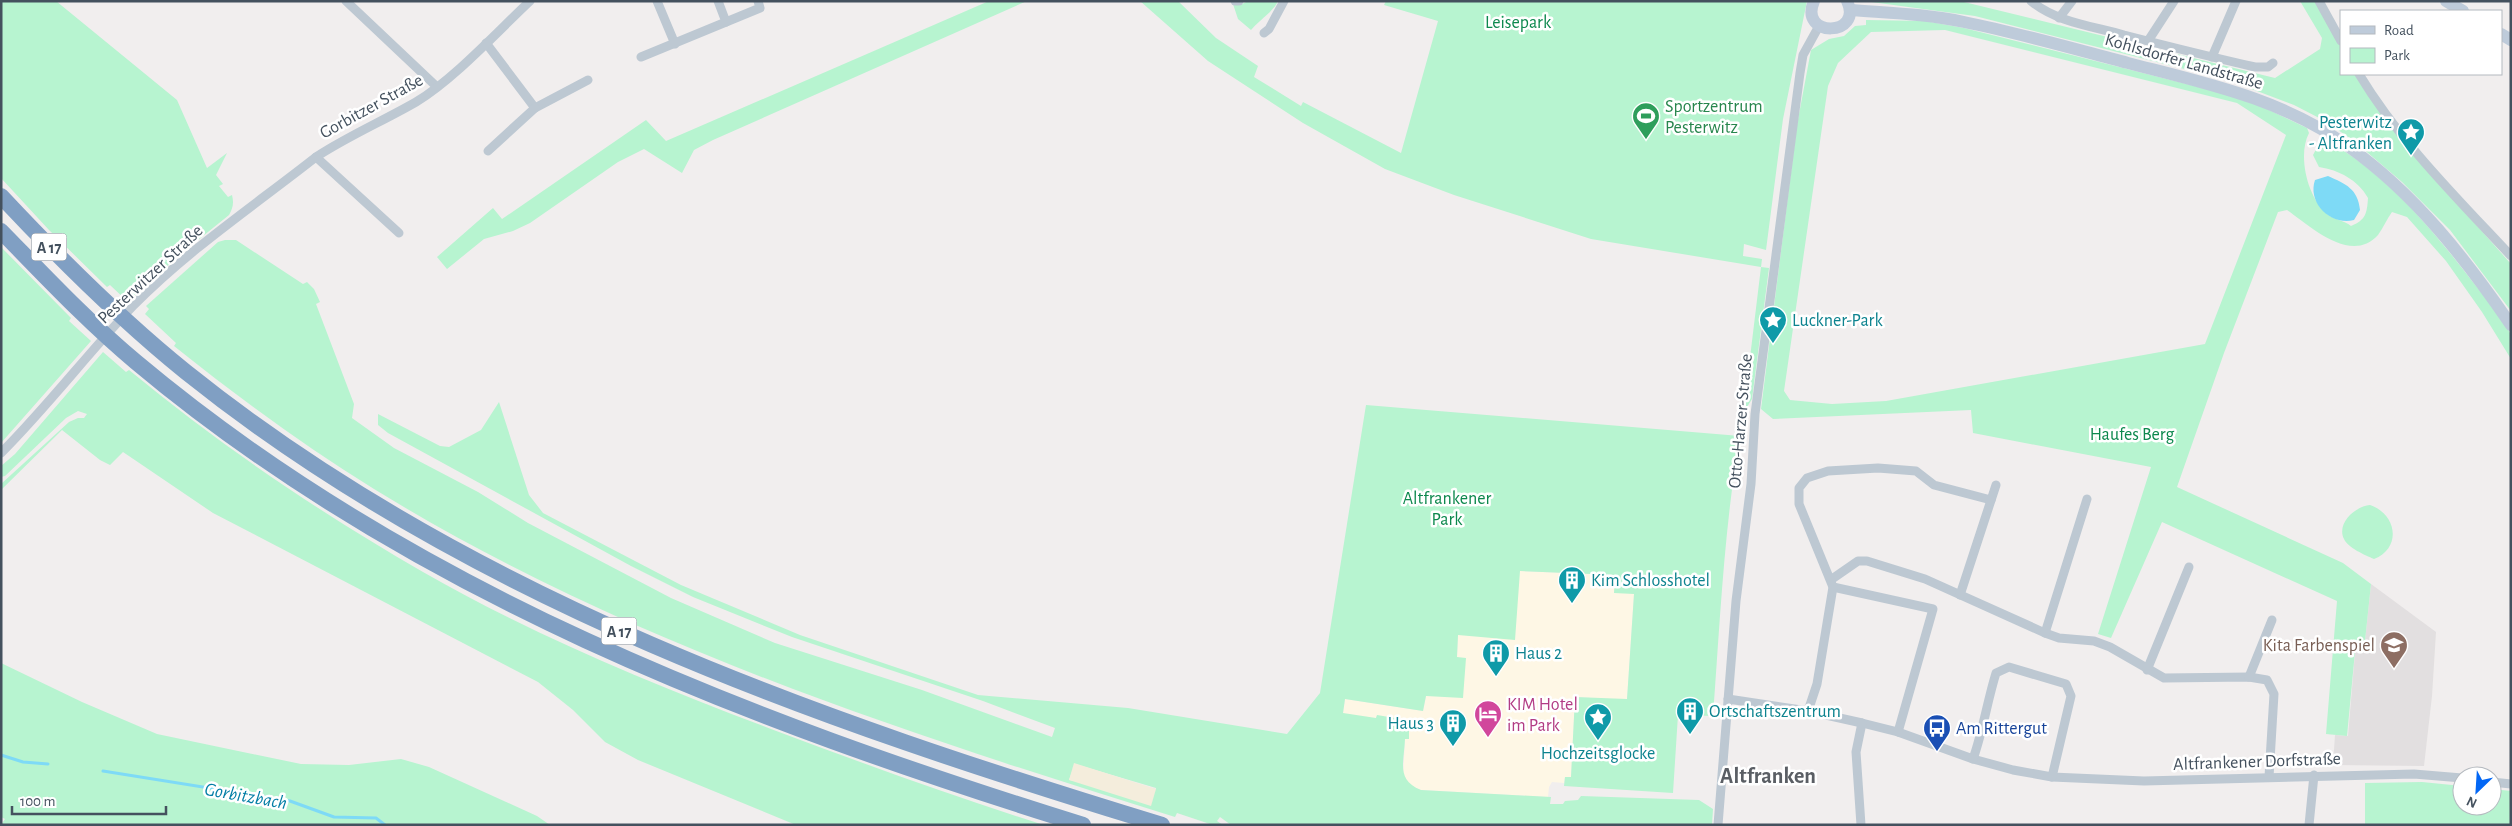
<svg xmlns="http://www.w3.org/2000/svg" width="2512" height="826" font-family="'Alegreya Sans',sans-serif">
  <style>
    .commercial { fill: #fef7e5 }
    .education { fill: #e2dfe0 }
    .green { fill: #b7f4d0; fill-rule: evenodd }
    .sand { fill: #f4eddc }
    .water { fill: #7edaf6 }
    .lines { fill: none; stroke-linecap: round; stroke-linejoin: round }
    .stream { stroke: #7edaf6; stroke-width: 3 }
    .street { stroke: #bdc8d2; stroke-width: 9 }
    .secondary { stroke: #becbda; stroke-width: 12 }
    .highway { stroke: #809fc3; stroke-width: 16 }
    .labels { text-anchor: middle; stroke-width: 5; stroke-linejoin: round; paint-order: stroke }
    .shield { fill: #fff; stroke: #7c858e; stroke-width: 1 }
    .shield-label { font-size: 16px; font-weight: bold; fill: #44515e }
    .park-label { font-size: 18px; fill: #0c884d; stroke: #fff }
    .street-label { font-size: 18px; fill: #44515e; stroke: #fff }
    .leisure-label { font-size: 18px; fill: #27864d; stroke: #fff; text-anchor: start }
    .culture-label { font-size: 18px; fill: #0d838f; stroke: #fff; text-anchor: start }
    .education-label { font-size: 18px; fill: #785e54; stroke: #fff; text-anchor: end }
    .hotel-label { font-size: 18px; fill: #b23c85; stroke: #fff; text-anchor: start }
    .transit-label { font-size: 18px; fill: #164399; stroke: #fff; text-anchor: start }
    .water-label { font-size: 19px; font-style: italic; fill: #027ea5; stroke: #fff }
    .district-label { font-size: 22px; font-weight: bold; fill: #5a5e64; stroke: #fff }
  </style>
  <rect width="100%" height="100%" fill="#f1eeee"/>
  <path class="commercial" d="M1520,571L1615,575L1634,594L1627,700L1575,697L1571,777H1565L1564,783L1552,782L1549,787L1548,797L1421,790L1409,785L1403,777L1405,739L1376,716V719L1343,714L1345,699L1423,711L1426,696L1466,658H1457L1458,634Z"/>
  <path class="education" d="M2371,584L2436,632L2432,696L2424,766L2333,765L2335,735L2348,736L2356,641H2365Z"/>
  <g class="green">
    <path d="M1,1H56L177,100L207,168L227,153L216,175L223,184L219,186L228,197L232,195C234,203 233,208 229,215L177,257L128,302L110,285L107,287L49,230L1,178Z"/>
    <path d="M989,1H1027L713,140L694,150L682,173L644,149L618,162L530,223L513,231L484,239L447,269L437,257L493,208L502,219L646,120L666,141Z"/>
    <path d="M1140,1H1178L1216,38L1258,66L1254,77L1301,106L1303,102L1401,153L1438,21L1384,5L1386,1H1807L1783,119L1766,250L1744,244L1743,256L1762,259L1761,267L1769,268L1752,399L1740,418L1744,407L1761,267L1591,239L1454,195L1385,169L1303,123L1208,61Z"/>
    <path d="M1248,1H1278C1274,11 1258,21 1251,30L1238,19L1233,4L1240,5Z"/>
    <path d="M1864,1H1960L2275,78L2320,49L2322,38L2300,1H2316L2341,47V74H2356L2414,155L2511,264V311L2450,230L2402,182L2354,141L2325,121L2294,105L2228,80L1975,16Z"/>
    <path d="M1866,20L1925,21L1964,28L2246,99L2307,128L2309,133C2297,156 2308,198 2327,214C2334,220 2344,220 2351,226C2366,220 2367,213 2368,198C2358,180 2339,170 2319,167L2313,155L2321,140C2331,140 2338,147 2347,153C2399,188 2438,237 2476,286C2485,297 2508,324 2511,336C2512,343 2511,352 2511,359L2482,312L2446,261L2407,217L2392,212C2387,219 2383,228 2378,235C2351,265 2310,226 2287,210L2278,212L2224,353L2177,487L2343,563L2371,584L2365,641H2356L2347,736L2326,734L2337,601L2162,522L2111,638L2098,634L2151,467L1973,433L1971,410L1773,419L1761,409L1797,125L1811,50L1829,39L1844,36L1855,26L1866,25ZM1945,30L2237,103L2286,135L2205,344L1886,401L1832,404L1790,400L1784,391L1828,86L1838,63L1871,32Z"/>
    <path d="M225,240H236L303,284L307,282L314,289L320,302L316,304L354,404L352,418L394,448L478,492L528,523L671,598L775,643L922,690L1052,737L1055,728L983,701L792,637L693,597L631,566L388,433L378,425V414L440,446L449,447L481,430L499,402L529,495L543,513L681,585L800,635L978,695L1128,708L1287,734L1320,693L1366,405L1740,436C1724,528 1720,623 1713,716L1678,715L1673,793L1564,786L1565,777H1571L1575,697L1627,699L1634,594L1614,593L1615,575L1520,571L1515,640L1458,635L1457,657L1466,658L1463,698L1426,696L1423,711L1345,699L1343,713L1376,718L1377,715L1413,721L1412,727L1409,728V739H1405C1404,763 1396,780 1421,790L1551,797L1550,804H1563L1565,801L1578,800L1581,796L1699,800L1713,809L1712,825H1231L1220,817L1217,821L1223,825H1213L1177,813L1175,817C899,731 621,641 374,489C304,446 238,397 174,346L176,343L145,314L149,309L146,306L218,242ZM1075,764L1156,788V789L1069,780Z"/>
    <path d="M1,247L71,318L69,321L91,341L1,443Z"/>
    <path d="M103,352L126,372L129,370C221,446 319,512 423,572C533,635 652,684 771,729C862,763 952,796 1044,825H796L638,760L605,742L573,710L538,682L213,513L123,452L110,465L100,460L62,430L1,490V484L69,422L78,418H84L87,414L78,411L66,418L5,476L1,477V466L15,454Z"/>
    <path d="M2370,505C2397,514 2402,548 2374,559C2365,555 2348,548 2344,539C2336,523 2356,506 2370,505Z"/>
    <path d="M1,663L82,702L157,734L301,764L349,765L401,759L429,767L537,816L550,825H1L5,819L1,817Z"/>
    <path d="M2422,782L2462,786V806H2492V789L2511,791V825H2365V783Z"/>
  </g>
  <path class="sand" d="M1074,763L1156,789L1151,806L1069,780Z"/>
  <path class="water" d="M2328,176C2346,184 2358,189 2360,210L2354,220C2331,226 2307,203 2315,180Z"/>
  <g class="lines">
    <g class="stream">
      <path d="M1,755L23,762L48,764"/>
      <path d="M103,771L290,801L334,817L376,818L385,825"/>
    </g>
    <g class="street">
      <path d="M346,1L437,87"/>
      <path d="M657,1L675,44"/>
      <path d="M1235,1H1239"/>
      <path d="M2031,1C2056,22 2092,26 2124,35C2167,46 2211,57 2255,67H2268L2273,63"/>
      <path d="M2319,1L2341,41"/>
      <path d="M2059,18L2072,1"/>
      <path d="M726,22L760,8L758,1"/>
      <path d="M1264,33L1269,29L1284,1"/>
      <path d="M2148,41L2174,1"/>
      <path d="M486,43L535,108L588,80"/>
      <path d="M641,57L726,22L718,1"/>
      <path d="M2212,57L2236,1"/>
      <path d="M2359,74C2400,142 2457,198 2511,256"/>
      <path d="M488,151L535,108"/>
      <path d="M316,157L399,233"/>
      <path d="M1,453C48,406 88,353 133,306C188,250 255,205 316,157C348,136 383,121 416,102C454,79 497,32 530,1"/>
      <path d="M1832,579L1858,561H1867L1925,579L2045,633L2059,638L2094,641L2110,647L2164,678L2249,677L2267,680L2274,694L2269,777"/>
      <path d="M1833,587L1933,609L1898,732"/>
      <path d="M1960,595L1996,485"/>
      <path d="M2045,633L2087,499"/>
      <path d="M2147,670L2189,567"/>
      <path d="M2249,677L2272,620"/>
      <path d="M1728,699L1808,711L1862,723L1898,732L1973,759L2013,770L2052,777L2144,781L2414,774L2462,778"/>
      <path d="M1808,711L1817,684L1833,587L1799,504V488L1807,478L1828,471L1878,468L1916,471L1934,485L1991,500"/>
      <path d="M1973,759C1983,731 1987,702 1996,673L2009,667L2066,684L2071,696L2052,777"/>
      <path d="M2492,782L2511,784"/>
      <path d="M1718,825L1736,601L1751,484L1755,414L1800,73L1803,55L1819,26"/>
      <path d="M1861,825L1856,752L1862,723"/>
      <path d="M2309,825L2314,775"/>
    </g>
    <g class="secondary">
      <path d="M1814,1C1798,38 1864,37 1847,1"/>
      <path d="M2446,1L2463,11"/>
      <path d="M1850,10C1888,13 1927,14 1964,22C2019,33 2074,49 2128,63C2205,83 2283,99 2349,147C2415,194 2465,258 2511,325"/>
      <path d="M2501,34L2511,40"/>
    </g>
    <g class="highway">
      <path d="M1,196C59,258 119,318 186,372C470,600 818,720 1162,825"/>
      <path d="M1,231C45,276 88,322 136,362C410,592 746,720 1083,825"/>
    </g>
  </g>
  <defs>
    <g id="stadium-pin" transform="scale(1.4375)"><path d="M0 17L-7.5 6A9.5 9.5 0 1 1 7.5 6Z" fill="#2e9e5b" stroke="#fff"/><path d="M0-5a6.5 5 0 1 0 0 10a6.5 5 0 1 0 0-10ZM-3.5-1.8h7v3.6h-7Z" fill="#fff"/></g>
    <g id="sight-pin" transform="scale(1.4375)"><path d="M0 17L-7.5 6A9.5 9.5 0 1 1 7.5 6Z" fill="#0f9aa8" stroke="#fff"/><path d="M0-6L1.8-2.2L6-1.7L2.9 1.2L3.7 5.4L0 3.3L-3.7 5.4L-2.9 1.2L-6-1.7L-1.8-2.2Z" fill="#fff"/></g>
    <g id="building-pin" transform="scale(1.4375)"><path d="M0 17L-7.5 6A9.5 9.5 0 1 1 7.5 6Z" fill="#0f9aa8" stroke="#fff"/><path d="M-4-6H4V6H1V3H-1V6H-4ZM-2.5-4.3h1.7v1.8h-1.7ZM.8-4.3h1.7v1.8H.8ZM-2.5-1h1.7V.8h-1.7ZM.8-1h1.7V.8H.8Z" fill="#fff"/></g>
    <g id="school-pin" transform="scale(1.4375)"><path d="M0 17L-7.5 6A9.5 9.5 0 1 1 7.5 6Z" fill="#8d6e63" stroke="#fff"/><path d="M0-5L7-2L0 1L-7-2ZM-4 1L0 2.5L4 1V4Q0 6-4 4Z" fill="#fff"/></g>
    <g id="hotel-pin" transform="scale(1.4375)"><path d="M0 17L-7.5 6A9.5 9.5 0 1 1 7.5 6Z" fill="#d1479c" stroke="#fff"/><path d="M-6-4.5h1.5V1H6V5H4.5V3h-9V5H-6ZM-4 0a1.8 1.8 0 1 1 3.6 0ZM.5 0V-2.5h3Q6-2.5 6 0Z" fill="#fff"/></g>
    <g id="bus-pin" transform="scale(1.4375)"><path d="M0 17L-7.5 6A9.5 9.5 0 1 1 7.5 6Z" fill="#1a4fb4" stroke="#fff"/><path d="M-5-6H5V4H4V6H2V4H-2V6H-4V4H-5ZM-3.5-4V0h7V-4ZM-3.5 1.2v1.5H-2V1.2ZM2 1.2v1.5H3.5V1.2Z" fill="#fff"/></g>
  </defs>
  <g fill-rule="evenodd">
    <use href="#stadium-pin" x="1646" y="116"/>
    <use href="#sight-pin" x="2411" y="132"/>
    <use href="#sight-pin" x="1773" y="320"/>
    <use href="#building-pin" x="1572" y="580"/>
    <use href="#school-pin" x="2394" y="645"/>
    <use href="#building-pin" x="1496" y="653"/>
    <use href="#building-pin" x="1690" y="711"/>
    <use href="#hotel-pin" x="1488" y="714"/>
    <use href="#sight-pin" x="1598" y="717"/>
    <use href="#building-pin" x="1453" y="723"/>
    <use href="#bus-pin" x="1937" y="728"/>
  </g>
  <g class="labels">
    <g class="shield">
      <rect x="31.5" y="233.5" width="35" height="27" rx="4"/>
      <rect x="601.5" y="617.5" width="35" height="27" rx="4"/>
    </g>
    <g class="shield-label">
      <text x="49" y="253">A 17</text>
      <text x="619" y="637">A 17</text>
    </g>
    <g class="park-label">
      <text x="1518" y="28">Leisepark</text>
      <text x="2132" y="440">Haufes Berg</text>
      <text x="1447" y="504">Altfrankener<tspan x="1447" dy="21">Park</tspan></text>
    </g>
    <g class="street-label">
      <text transform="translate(2184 61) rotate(16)" y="6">Kohlsdorfer Landstraße</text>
      <text transform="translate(371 106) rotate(-29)" y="6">Gorbitzer Straße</text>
      <text transform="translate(150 274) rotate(-43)" y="6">Pesterwitzer Straße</text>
      <text transform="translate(1740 421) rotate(-85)" y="6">Otto-Harzer-Straße</text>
      <text transform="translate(2257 761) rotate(-2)" y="6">Altfrankener Dorfstraße</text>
    </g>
    <g class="leisure-label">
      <text x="1665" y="112">Sportzentrum<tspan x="1665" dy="21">Pesterwitz</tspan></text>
    </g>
    <g class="culture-label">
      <text x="2392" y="128" text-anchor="end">Pesterwitz<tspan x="2392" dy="21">- Altfranken</tspan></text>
      <text x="1792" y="326">Luckner-Park</text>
      <text x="1591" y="586">Kim Schlosshotel</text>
      <text x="1515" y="659">Haus 2</text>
      <text x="1709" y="717">Ortschaftszentrum</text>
      <text x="1434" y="729" text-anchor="end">Haus 3</text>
      <text x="1598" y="759" text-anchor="middle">Hochzeitsglocke</text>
    </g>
    <g class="education-label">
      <text x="2375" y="651">Kita Farbenspiel</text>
    </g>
    <g class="hotel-label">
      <text x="1507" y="710">KIM Hotel<tspan x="1507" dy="21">im Park</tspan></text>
    </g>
    <g class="transit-label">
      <text x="1956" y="734">Am Rittergut</text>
    </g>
    <g class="water-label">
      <text transform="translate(246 795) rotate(10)" y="7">Gorbitzbach</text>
    </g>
    <g class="district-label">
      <text x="1768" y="783">Altfranken</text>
    </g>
  </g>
  <rect width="2512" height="826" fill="none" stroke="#44515e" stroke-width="5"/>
  <rect x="2340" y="10" width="162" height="65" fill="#ffffff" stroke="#b4b9bf"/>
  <rect x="2350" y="26" width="25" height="8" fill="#becbda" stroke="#b4b9bf"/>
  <text x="2384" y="35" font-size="15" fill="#44515e">Road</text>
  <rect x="2350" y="48" width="25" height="15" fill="#b7f4d0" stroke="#b4b9bf"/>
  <text x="2384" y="60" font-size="15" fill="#44515e">Park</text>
  <g transform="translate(2477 791) rotate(205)"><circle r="24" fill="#ffffff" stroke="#b4b9bf"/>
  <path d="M0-4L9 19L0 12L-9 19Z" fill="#0367f5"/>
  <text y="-8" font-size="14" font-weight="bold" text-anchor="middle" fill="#44515e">N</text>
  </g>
  <path d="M12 806v8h154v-8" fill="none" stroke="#44515e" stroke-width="2.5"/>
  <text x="20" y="806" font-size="15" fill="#44515e" stroke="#ffffff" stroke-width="4" paint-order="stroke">100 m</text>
</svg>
